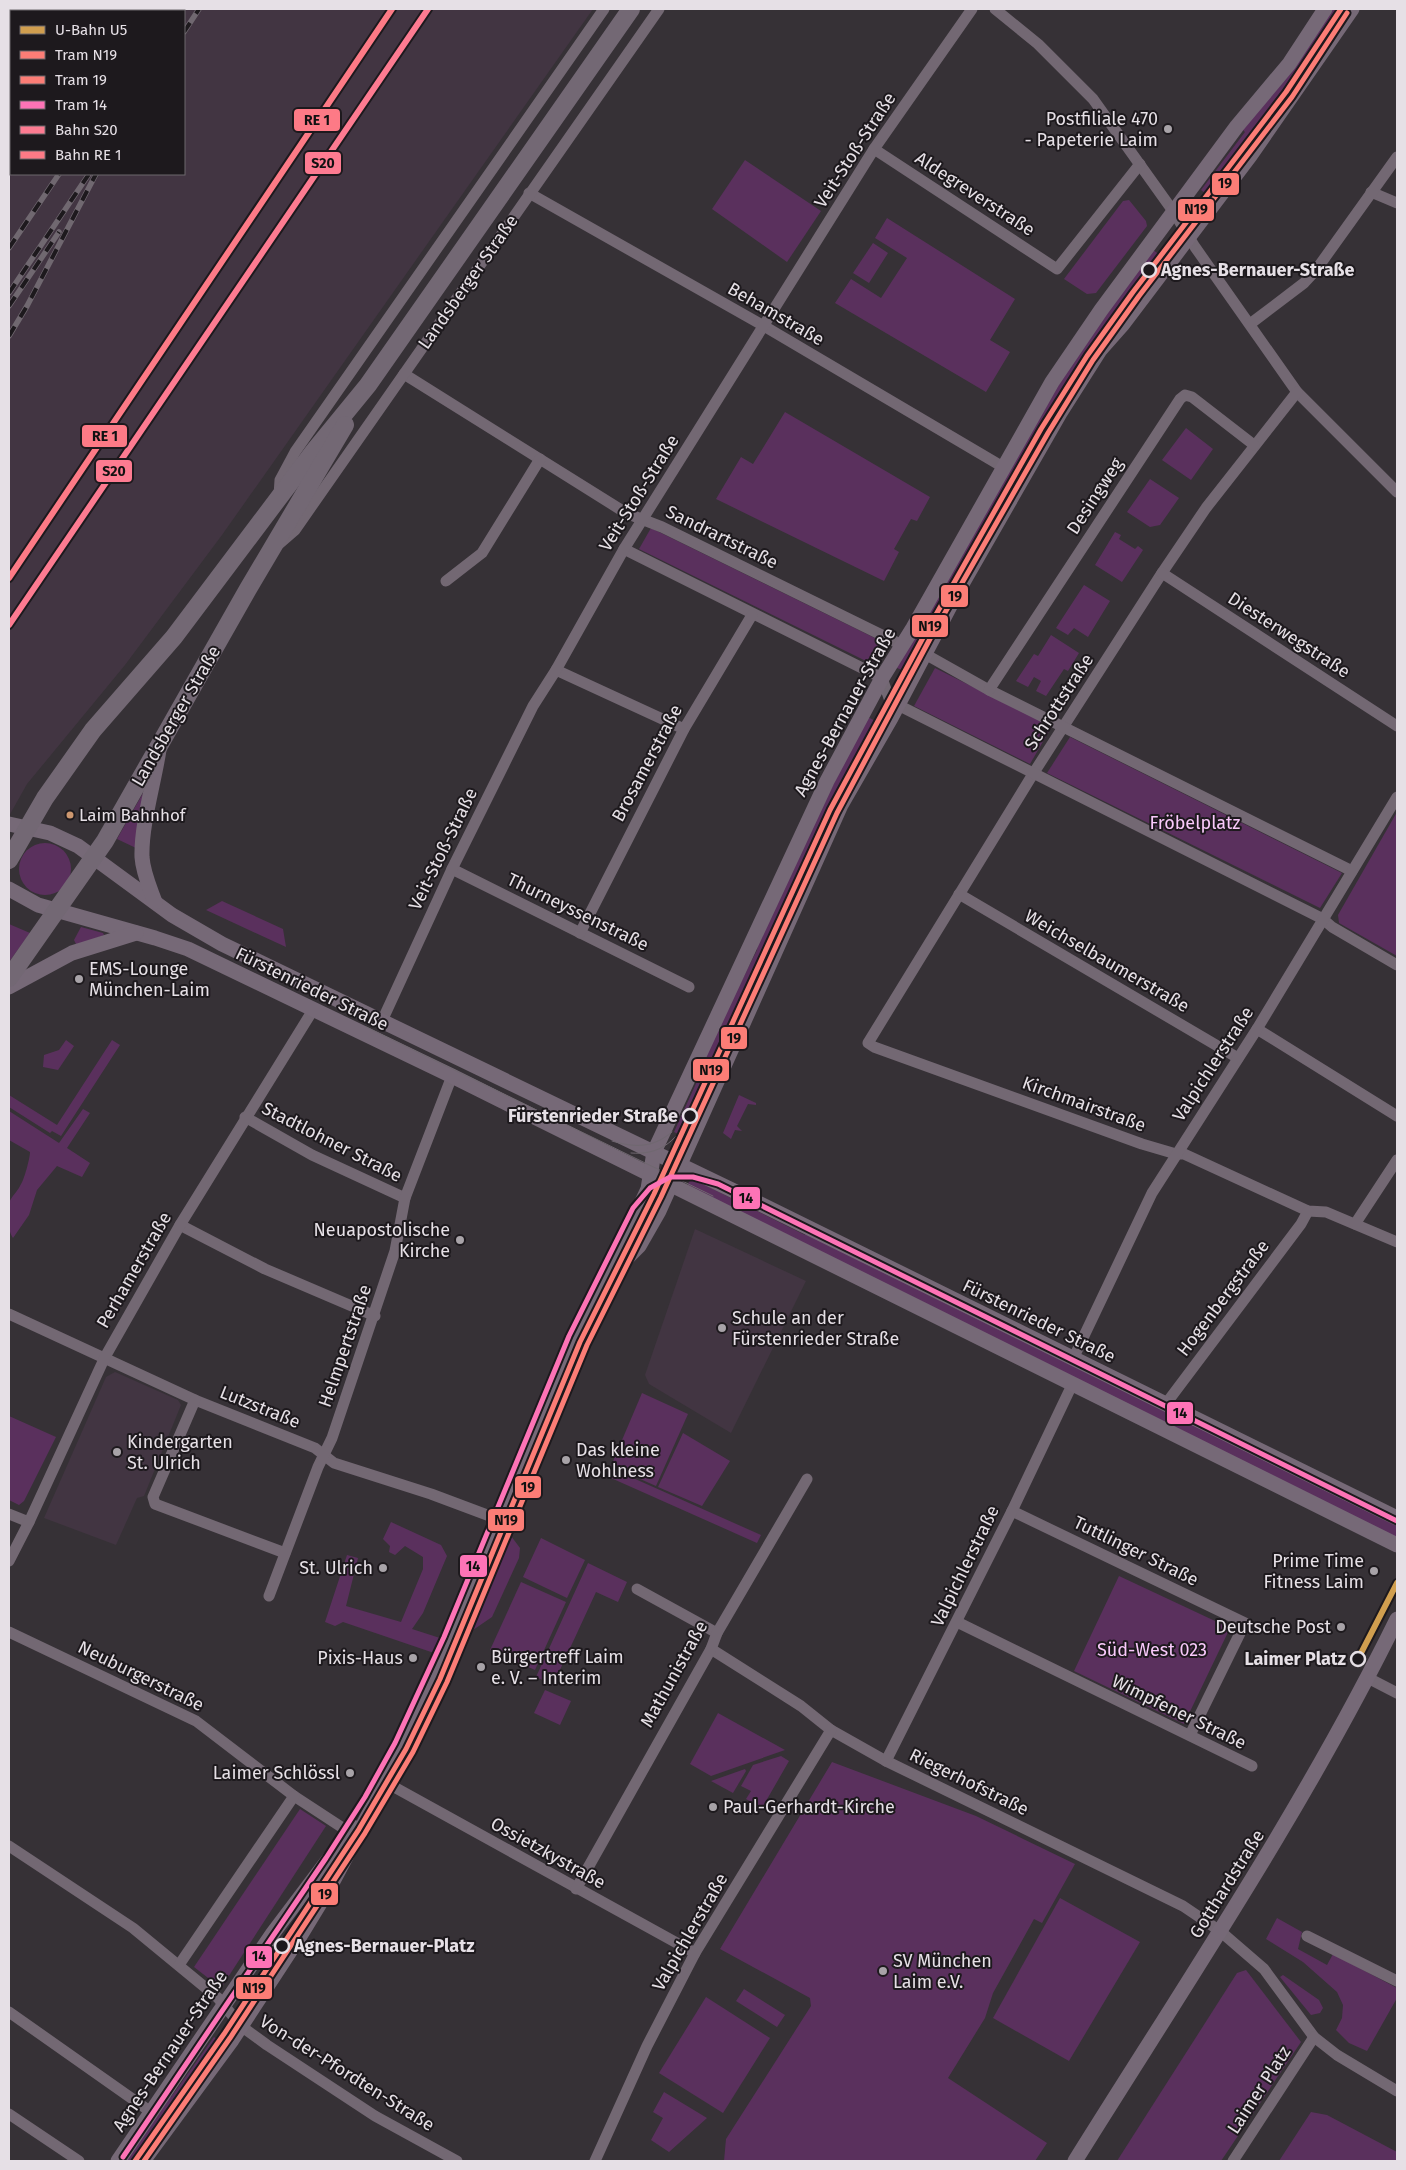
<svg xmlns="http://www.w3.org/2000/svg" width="1406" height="2170" font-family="'Fira Sans',sans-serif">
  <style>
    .built { fill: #423542 }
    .green { fill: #5a305d }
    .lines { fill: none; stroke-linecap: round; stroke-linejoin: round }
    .street { stroke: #736873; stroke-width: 11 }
    .secondary { stroke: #766977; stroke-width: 15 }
    .primary { stroke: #736874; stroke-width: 18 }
    .tram { stroke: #706870; stroke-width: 1 }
    .rail-casing { stroke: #706870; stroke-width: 5.5 }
    .rail { stroke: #1d191d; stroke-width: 4; stroke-dasharray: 11; stroke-linecap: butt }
    .rail-1-casing { stroke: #1d191d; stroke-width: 10 }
    .rail-2-casing { stroke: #1d191d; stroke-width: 10 }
    .rail-1 { stroke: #fd7b91; stroke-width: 6 }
    .rail-2 { stroke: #fd7a86; stroke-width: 6 }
    .tram-1-casing { stroke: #1d191d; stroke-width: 9 }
    .tram-2-casing { stroke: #1d191d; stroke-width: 9 }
    .tram-3-casing { stroke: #1d191d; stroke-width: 9 }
    .tram-1 { stroke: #fc7d76; stroke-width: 5 }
    .tram-2 { stroke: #fc7d76; stroke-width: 5 }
    .tram-3 { stroke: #fd73b6; stroke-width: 5 }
    .metro-1-casing { stroke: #1d191d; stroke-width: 10 }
    .metro-1 { stroke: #d09e4f; stroke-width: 6 }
    .poi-dot { fill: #a8a3a8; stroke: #1d191d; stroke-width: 2 }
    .stop-dot { fill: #1d191d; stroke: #e6e0e6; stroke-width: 2.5 }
    .bus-dot { fill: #cd976f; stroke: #1d191d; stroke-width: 2 }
    .labels { text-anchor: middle; stroke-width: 4; stroke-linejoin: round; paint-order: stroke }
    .bus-label { font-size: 17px; fill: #e6e0e6; stroke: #1d191d; text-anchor: start }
    .poi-label { font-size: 18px; fill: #e6e0e6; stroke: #1d191d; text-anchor: end }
    .street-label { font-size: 18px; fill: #e6e0e6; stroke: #1d191d }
    .stop-label { font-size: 18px; font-weight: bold; fill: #e6e0e6; stroke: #1d191d; text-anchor: start }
    .park-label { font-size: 18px; fill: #f9c9fb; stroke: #1d191d }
    .line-badge { stroke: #1d191d; stroke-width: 2 }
    .pale-badge-label { font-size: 14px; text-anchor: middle; font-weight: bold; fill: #111 }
  </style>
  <rect width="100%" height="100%" fill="#363136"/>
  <g class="built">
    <path d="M16,9H593L222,535L125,665L27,784L9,816V19L11,15V174H184V11H14Z"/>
    <path d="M695,1229L806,1281L731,1433L649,1384L645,1375Z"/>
    <path d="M115,1372L178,1400L181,1405L144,1496L137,1498L116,1545L44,1518L106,1377Z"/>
  </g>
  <g class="green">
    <path d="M1331,9H1346L1211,198L1201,190L1245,132L1242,129Z"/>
    <path d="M745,160L821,211L787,262L712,209Z"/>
    <path d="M1129,200L1146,221L1147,226L1096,293L1087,294L1064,279L1123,201Z"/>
    <path d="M887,218L1015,299L990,340L1010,352L986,392L835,303L851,279L881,298L907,258L875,238Z"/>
    <path d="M873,243L888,253L869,283L853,273Z"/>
    <path d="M1152,249L1161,256L1119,313L1123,316L908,673L895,667L1066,372Z"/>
    <path d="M785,412L930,497L917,521L911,519L894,549L899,552L884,581L716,499L741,457L753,464Z"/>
    <path d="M1186,428L1213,449L1191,480L1162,460Z"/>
    <path d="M1150,479L1179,498L1160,525L1150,527L1127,512Z"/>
    <path d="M651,528L883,642L872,664L639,549Z"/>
    <path d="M1115,532L1121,535L1119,539L1135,549L1138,546L1143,550L1122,582L1095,565Z"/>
    <path d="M1084,585L1110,601L1088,637L1074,628L1068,635L1056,628Z"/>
    <path d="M1051,635L1079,653L1068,671L1064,669L1046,696L1036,691L1041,681L1034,677L1028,687L1016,681L1034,654L1038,656Z"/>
    <path d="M935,668L1052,726L1030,764L914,706Z"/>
    <path d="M866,716L881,724L773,943H770L764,955L766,956L731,1031L717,1072L712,1070L682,1136L674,1132L704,1066L700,1064L757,950L758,942Z"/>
    <path d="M1070,737L1342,873L1320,908L1047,773Z"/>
    <path d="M143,793L136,848L117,839Z"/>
    <path d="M1397,812V956L1339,923L1338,915Z"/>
    <circle cx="45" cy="869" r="26"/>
    <path d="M222,901L283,929L286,947L206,910Z"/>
    <path d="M9,924L30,933L9,962Z"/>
    <path d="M81,927L103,933L104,935L77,946L74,940Z"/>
    <path d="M66,1040L74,1046L58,1070L43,1067L44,1055L59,1050Z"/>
    <path d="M112,1040L120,1045L61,1136L52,1131L50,1133L9,1107V1095L57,1125Z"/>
    <path d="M739,1095L756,1103V1105L748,1104L737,1126L742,1131L735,1130L731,1139L723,1133Z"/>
    <path d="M83,1109L90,1113L67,1148L90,1163L82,1177L57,1166L37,1190L29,1215L13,1238C8,1231 6,1212 9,1203C11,1197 17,1192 20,1186C24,1181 30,1158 30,1152L9,1140V1111L59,1143Z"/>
    <path d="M691,1178L805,1235L806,1232L1397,1526V1539L687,1186Z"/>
    <path d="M642,1393L688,1414L656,1486L611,1466Z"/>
    <path d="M9,1416L56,1437L24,1501L19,1505L9,1500Z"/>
    <path d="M683,1433L730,1461L702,1506L658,1487Z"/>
    <path d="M606,1466L761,1535L757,1543L602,1474Z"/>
    <path d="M391,1522L441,1545L447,1556L423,1613L412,1629L440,1638L434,1653L343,1622L335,1626L325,1622L347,1555L358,1558L346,1606L401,1622L423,1569V1557L405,1546L395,1555L389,1552L390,1546L383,1539Z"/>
    <path d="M511,1536L520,1548L519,1558L492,1617L473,1630Z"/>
    <path d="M541,1538L585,1560L567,1598L523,1577Z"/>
    <path d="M588,1563L627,1582L618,1602L596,1592L553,1685L536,1677Z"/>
    <path d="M1119,1576L1230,1628L1184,1724L1074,1671Z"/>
    <path d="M521,1582L566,1602L535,1670L490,1650Z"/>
    <path d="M545,1690L571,1701L560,1725L534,1713Z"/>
    <path d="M718,1713L785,1750L711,1776L690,1764Z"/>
    <path d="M781,1756L789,1761L762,1808L746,1799L751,1791L741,1786L753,1765Z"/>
    <path d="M832,1762L976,1816L1075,1864L1042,1923L1034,1919L993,1993L985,2018L948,2078L1047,2143L1035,2161H724L726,2139L811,2006L810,1998L720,1949Z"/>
    <path d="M745,1769L746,1771L733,1793L711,1781Z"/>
    <path d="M300,1809L326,1826L221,1988L194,1967Z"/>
    <path d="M1060,1898L1140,1942L1069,2061L993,2018Z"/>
    <path d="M1277,1918L1302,1932L1298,1949L1327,1965L1333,1954L1397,1988V1998L1367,2051L1349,2043L1336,2030L1342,2018L1343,2005L1337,1992L1303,1962L1266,1939Z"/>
    <path d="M1246,1970L1301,2042L1221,2161H1117L1237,1973Z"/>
    <path d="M1283,1975L1319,2000L1323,2008L1320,2013L1311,2015L1280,1977Z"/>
    <path d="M744,1989L785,2015L777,2027L736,2001Z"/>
    <path d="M706,1997L770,2038L723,2113L659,2073Z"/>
    <path d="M214,2037L223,2043L138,2161H126L167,2095L171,2097Z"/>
    <path d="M664,2092L707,2118L669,2152L651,2140L663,2118L653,2112Z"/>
    <path d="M1311,2112L1327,2115L1397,2152V2161H1279Z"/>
  </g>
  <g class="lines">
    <g class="street">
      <path d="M995,9L1038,44L1093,99L1173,211L1195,247L1297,392L1397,492"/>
      <path d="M874,149L1057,269L1140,164"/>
      <path d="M1371,192L1397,203"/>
      <path d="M529,193L764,326L1003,467"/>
      <path d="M1250,324L1304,283L1316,270L1397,157"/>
      <path d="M404,374L626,513L662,527L902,645"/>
      <path d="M1297,392L1206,508L1162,573L1033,774L868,1043L874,1047L1142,1144L1176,1154H1184L1308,1211L1326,1212L1397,1242"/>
      <path d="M279,496L280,480L295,452L604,9"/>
      <path d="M280,543L295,530L659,9"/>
      <path d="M624,549L882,678L889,698L898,705L1323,919L1332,927L1397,965"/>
      <path d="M1162,573L1397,726"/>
      <path d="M446,581L482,553L540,459"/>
      <path d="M925,654L989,690L1352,871"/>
      <path d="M556,670L684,729"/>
      <path d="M989,690L1180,399L1185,395L1192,397L1254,445"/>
      <path d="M452,869L689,987"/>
      <path d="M959,894L1238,1058"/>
      <path d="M580,933L684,729L752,615"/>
      <path d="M382,1021L452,869L533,706L556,670L624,549L874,149L972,9"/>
      <path d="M1257,1029L1397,1116"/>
      <path d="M245,1117L312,1155L405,1198"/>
      <path d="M1355,1224L1397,1160"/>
      <path d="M180,1225L265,1269L375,1316"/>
      <path d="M9,1314L195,1400L315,1448L334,1463L431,1494L503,1521"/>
      <path d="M1073,1359L1152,1193L1257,1029L1397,797"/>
      <path d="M195,1400L153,1497L155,1504L285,1553"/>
      <path d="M1165,1405L1301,1224L1308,1211"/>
      <path d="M1012,1511L1245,1623L1190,1735"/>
      <path d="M9,1514L29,1522"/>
      <path d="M9,1561L29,1522L105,1357L180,1225L313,1010"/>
      <path d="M637,1589L717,1633"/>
      <path d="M269,1596L318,1467L332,1438L395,1251L405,1198L452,1076"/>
      <path d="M957,1622L1252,1766"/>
      <path d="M9,1632L196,1721L294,1796L349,1832"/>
      <path d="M711,1649L801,1706L831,1730L886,1761L1183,1906L1220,1931L1264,1969L1314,2037L1337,2055L1397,2091"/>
      <path d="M1368,1678L1397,1693"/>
      <path d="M886,1761L1012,1511L1072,1385"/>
      <path d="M385,1782L695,1953"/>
      <path d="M9,1846L133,1928L218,1998L241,2026L267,2045L375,2116L457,2161"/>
      <path d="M576,1889L711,1649L717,1633L807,1479"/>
      <path d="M1307,1936L1397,1981"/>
      <path d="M179,1965L294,1796"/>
      <path d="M9,2012L151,2112"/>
      <path d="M9,2114L79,2161"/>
      <path d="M595,2161L647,2046L695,1953L831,1730"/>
      <path d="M1233,2161L1314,2037"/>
    </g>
    <g class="secondary">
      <path d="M9,824L50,833L78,846L172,915L222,944L732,1190L1397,1518"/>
      <path d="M9,889L38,905L155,938L188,949L452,1076L1397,1545"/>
      <path d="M155,902C150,888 143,873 142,857C141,825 154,783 159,750"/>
      <path d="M9,987L72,953L136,933"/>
      <path d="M612,1273L639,1246L659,1211L841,805L891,718L958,591L1060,413L1100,350L1123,324L1250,156L1352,9"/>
      <path d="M118,2161L273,1933L353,1827"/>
      <path d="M143,2161L232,2040L300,1936L331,1885L404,1748L438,1678L578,1340L648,1189L654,1152L827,781L882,678L913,628L1052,382L1101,310L1237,126L1289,64L1325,9"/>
      <path d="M1075,2161C1186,1983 1304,1808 1397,1619"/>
    </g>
    <g class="primary">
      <path d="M9,860L45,798L93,730L174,637L314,451L368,385L631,9"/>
      <path d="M9,978L105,841L248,589L345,425"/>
    </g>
    <g class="tram">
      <path d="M366,1027L713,1196"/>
      <path d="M612,1141C635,1148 653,1148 672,1132"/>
      <path d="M631,1153C656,1155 672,1145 685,1124"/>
    </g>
    <g class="rail-casing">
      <g id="rail">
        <path d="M168,11L170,9"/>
        <path d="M181,11L183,9"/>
        <path d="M184,32L199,9"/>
        <path d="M9,248L59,174"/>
        <path d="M9,293L89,174"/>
        <path d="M9,306L59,232"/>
        <path d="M9,336L27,306L96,174"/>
      </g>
    </g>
    <use href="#rail" class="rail"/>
    <g class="rail-1-casing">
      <path id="rail-1" d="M9,625L428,9"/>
    </g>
    <g class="rail-2-casing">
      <path id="rail-2" d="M9,578L392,9"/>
    </g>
    <use href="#rail-1" class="rail-1"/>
    <use href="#rail-2" class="rail-2"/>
    <g class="tram-1-casing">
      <path id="tram-1" d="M135,2161L224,2034L359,1829L406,1749L440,1679L580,1342L654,1194L830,810L925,634L1041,429L1087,356L1133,292L1286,92L1341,9"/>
    </g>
    <g class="tram-2-casing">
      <path id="tram-2" d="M144,2161L230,2038L365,1833L413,1752L447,1682L587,1345L661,1197L837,813L931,637L1048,433L1093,360L1139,296L1292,97L1347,13"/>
    </g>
    <g class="tram-3-casing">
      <path id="tram-3" d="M123,2157L326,1858L365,1797L395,1743L444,1637L569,1336L633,1208L650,1188L670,1177H693L718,1184L1397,1521"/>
    </g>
    <use href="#tram-1" class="tram-1"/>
    <use href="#tram-2" class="tram-2"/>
    <use href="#tram-3" class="tram-3"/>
    <g class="metro-1-casing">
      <path id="metro-1" d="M1358,1659L1397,1583"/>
    </g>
    <use href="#metro-1" class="metro-1"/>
  </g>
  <g class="poi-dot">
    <circle cx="1168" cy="129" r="5"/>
    <circle cx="79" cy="979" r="5"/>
    <circle cx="460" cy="1240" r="5"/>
    <circle cx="722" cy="1328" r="5"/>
    <circle cx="117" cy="1452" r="5"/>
    <circle cx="566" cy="1460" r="5"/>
    <circle cx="383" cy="1568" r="5"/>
    <circle cx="1374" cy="1571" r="5"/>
    <circle cx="1341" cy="1627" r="5"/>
    <circle cx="413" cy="1658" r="5"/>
    <circle cx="481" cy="1667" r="5"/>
    <circle cx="350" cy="1773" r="5"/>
    <circle cx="713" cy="1807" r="5"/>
    <circle cx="883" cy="1971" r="5"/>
  </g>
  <g class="stop-dot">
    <circle cx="1149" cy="270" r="7"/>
    <circle cx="690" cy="1116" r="7"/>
    <circle cx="1358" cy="1659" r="7"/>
    <circle cx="282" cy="1946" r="7"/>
  </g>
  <circle class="bus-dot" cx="70" cy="815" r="4.5"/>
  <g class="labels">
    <g class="bus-label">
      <text x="79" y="821">Laim Bahnhof</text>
    </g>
    <g class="poi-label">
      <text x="1158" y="125">Postfiliale 470<tspan x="1158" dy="21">- Papeterie Laim</tspan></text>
      <text x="89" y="975" text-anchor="start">EMS-Lounge<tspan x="89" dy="21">München-Laim</tspan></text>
      <text x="450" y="1236">Neuapostolische<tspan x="450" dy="21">Kirche</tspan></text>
      <text x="732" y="1324" text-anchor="start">Schule an der<tspan x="732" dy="21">Fürstenrieder Straße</tspan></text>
      <text x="127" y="1448" text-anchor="start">Kindergarten<tspan x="127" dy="21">St. UIrich</tspan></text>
      <text x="576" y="1456" text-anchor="start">Das kleine<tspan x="576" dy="21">Wohlness</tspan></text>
      <text x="1364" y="1567">Prime Time<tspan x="1364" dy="21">Fitness Laim</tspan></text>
      <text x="373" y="1574">St. Ulrich</text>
      <text x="1331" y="1633">Deutsche Post</text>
      <text x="491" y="1663" text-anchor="start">Bürgertreff Laim<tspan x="491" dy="21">e. V. – Interim</tspan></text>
      <text x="403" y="1664">Pixis-Haus</text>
      <text x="340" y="1779">Laimer Schlössl</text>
      <text x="723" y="1813" text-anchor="start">Paul-Gerhardt-Kirche</text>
      <text x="893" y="1967" text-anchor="start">SV München<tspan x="893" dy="21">Laim e.V.</tspan></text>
    </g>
    <g class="street-label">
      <text transform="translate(855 150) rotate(-57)" y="6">Veit-Stoß-Straße</text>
      <text transform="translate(975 194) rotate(33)" y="6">Aldegreverstraße</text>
      <text transform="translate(468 282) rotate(-55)" y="6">Landsberger Straße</text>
      <text transform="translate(776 314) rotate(30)" y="6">Behamstraße</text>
      <text transform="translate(639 493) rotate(-58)" y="6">Veit-Stoß-Straße</text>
      <text transform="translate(1095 496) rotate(-57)" y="6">Desingweg</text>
      <text transform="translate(722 537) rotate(26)" y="6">Sandrartstraße</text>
      <text transform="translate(1289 635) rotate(33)" y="6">Diesterwegstraße</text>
      <text transform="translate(1059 702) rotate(-57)" y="6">Schrottstraße</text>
      <text transform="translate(845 712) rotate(-61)" y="6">Agnes-Bernauer-Straße</text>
      <text transform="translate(176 716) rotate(-60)" y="6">Landsberger Straße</text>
      <text transform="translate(647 763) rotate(-62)" y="6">Brosamerstraße</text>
      <text transform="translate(443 849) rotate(-64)" y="6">Veit-Stoß-Straße</text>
      <text transform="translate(578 912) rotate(26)" y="6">Thurneyssenstraße</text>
      <text transform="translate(1107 961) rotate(30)" y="6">Weichselbaumerstraße</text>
      <text transform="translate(312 989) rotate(26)" y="6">Fürstenrieder Straße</text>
      <text transform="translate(1213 1064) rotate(-57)" y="6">Valpichlerstraße</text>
      <text transform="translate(1084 1104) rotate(20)" y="6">Kirchmairstraße</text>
      <text transform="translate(332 1142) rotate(27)" y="6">Stadtlohner Straße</text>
      <text transform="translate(134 1270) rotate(-60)" y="6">Perhamerstraße</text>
      <text transform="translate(1223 1298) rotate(-53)" y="6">Hogenbergstraße</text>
      <text transform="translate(1039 1321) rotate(26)" y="6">Fürstenrieder Straße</text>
      <text transform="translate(345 1346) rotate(-71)" y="6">Helmpertstraße</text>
      <text transform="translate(260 1407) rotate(22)" y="6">Lutzstraße</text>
      <text transform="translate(1136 1551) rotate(26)" y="6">Tuttlinger Straße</text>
      <text transform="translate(965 1566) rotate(-64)" y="6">Valpichlerstraße</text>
      <text transform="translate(674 1674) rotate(-61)" y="6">Mathunistraße</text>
      <text transform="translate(141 1676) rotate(26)" y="6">Neuburgerstraße</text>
      <text transform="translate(1179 1712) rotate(26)" y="6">Wimpfener Straße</text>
      <text transform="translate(969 1782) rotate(26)" y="6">Riegerhofstraße</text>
      <text transform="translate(548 1853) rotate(29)" y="6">Ossietzkystraße</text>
      <text transform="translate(1227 1884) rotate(-58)" y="6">Gotthardstraße</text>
      <text transform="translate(690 1932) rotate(-60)" y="6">Valpichlerstraße</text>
      <text transform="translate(170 2051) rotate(-56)" y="6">Agnes-Bernauer-Straße</text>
      <text transform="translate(347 2073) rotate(32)" y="6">Von-der-Pfordten-Straße</text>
      <text transform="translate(1259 2090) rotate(-57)" y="6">Laimer Platz</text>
    </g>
    <g class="stop-label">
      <text x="1161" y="276">Agnes-Bernauer-Straße</text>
      <text x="678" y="1122" text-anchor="end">Fürstenrieder Straße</text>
      <text x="1346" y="1665" text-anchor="end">Laimer Platz</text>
      <text x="294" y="1952">Agnes-Bernauer-Platz</text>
    </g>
    <g class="park-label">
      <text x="1195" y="829">Fröbelplatz</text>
      <text x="1152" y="1656">Süd-West 023</text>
    </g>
  </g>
  <g class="line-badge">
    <rect x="293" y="108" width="48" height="24" rx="5" fill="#fd7a86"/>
    <rect x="304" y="151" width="38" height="24" rx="5" fill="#fd7b91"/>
    <rect x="1211" y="172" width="29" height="24" rx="5" fill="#fc7d76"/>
    <rect x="1177" y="198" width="38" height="24" rx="5" fill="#fc7d76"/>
    <rect x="81" y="424" width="47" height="24" rx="5" fill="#fd7a86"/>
    <rect x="95" y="459" width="38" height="24" rx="5" fill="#fd7b91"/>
    <rect x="940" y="584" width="29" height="24" rx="5" fill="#fc7d76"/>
    <rect x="911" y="614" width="38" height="24" rx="5" fill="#fc7d76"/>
    <rect x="720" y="1026" width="28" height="24" rx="5" fill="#fc7d76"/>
    <rect x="692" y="1058" width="38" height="24" rx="5" fill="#fc7d76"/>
    <rect x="732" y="1186" width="29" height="24" rx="5" fill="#fd73b6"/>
    <rect x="1166" y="1401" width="28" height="24" rx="5" fill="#fd73b6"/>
    <rect x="514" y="1475" width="28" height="24" rx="5" fill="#fc7d76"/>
    <rect x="487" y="1508" width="38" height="24" rx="5" fill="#fc7d76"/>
    <rect x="459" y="1554" width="29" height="24" rx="5" fill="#fd73b6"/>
    <rect x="310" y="1882" width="29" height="24" rx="5" fill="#fc7d76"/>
    <rect x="245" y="1945" width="28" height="24" rx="5" fill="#fd73b6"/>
    <rect x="235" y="1976" width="38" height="24" rx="5" fill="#fc7d76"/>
  </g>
  <g class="pale-badge-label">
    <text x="317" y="125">RE 1</text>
    <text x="323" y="168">S20</text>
    <text x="1225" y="188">19</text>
    <text x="1196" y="214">N19</text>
    <text x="105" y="441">RE 1</text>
    <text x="114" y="476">S20</text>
    <text x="955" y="601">19</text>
    <text x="930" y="631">N19</text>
    <text x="734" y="1043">19</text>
    <text x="711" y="1075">N19</text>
    <text x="746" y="1203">14</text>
    <text x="1180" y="1418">14</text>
    <text x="528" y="1492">19</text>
    <text x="506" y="1525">N19</text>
    <text x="473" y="1571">14</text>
    <text x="325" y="1899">19</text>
    <text x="259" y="1961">14</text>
    <text x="254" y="1993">N19</text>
  </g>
  <rect width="1406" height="2170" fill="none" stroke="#e6e0e6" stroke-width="20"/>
  <rect x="10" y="10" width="175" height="165" fill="#1d191d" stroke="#6d696d"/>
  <rect x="20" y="26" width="25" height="8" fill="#d09e4f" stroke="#6d696d"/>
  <text x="55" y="35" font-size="15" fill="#e6e0e6">U-Bahn U5</text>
  <rect x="20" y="51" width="25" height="8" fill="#fc7d76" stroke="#6d696d"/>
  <text x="55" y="60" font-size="15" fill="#e6e0e6">Tram N19</text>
  <rect x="20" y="76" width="25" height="8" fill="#fc7d76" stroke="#6d696d"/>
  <text x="55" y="85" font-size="15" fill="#e6e0e6">Tram 19</text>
  <rect x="20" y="101" width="25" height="8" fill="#fd73b6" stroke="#6d696d"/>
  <text x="55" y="110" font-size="15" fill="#e6e0e6">Tram 14</text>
  <rect x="20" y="126" width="25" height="8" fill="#fd7b91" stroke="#6d696d"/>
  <text x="55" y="135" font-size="15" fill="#e6e0e6">Bahn S20</text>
  <rect x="20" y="151" width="25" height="8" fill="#fd7a86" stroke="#6d696d"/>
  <text x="55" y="160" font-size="15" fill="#e6e0e6">Bahn RE 1</text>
</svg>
